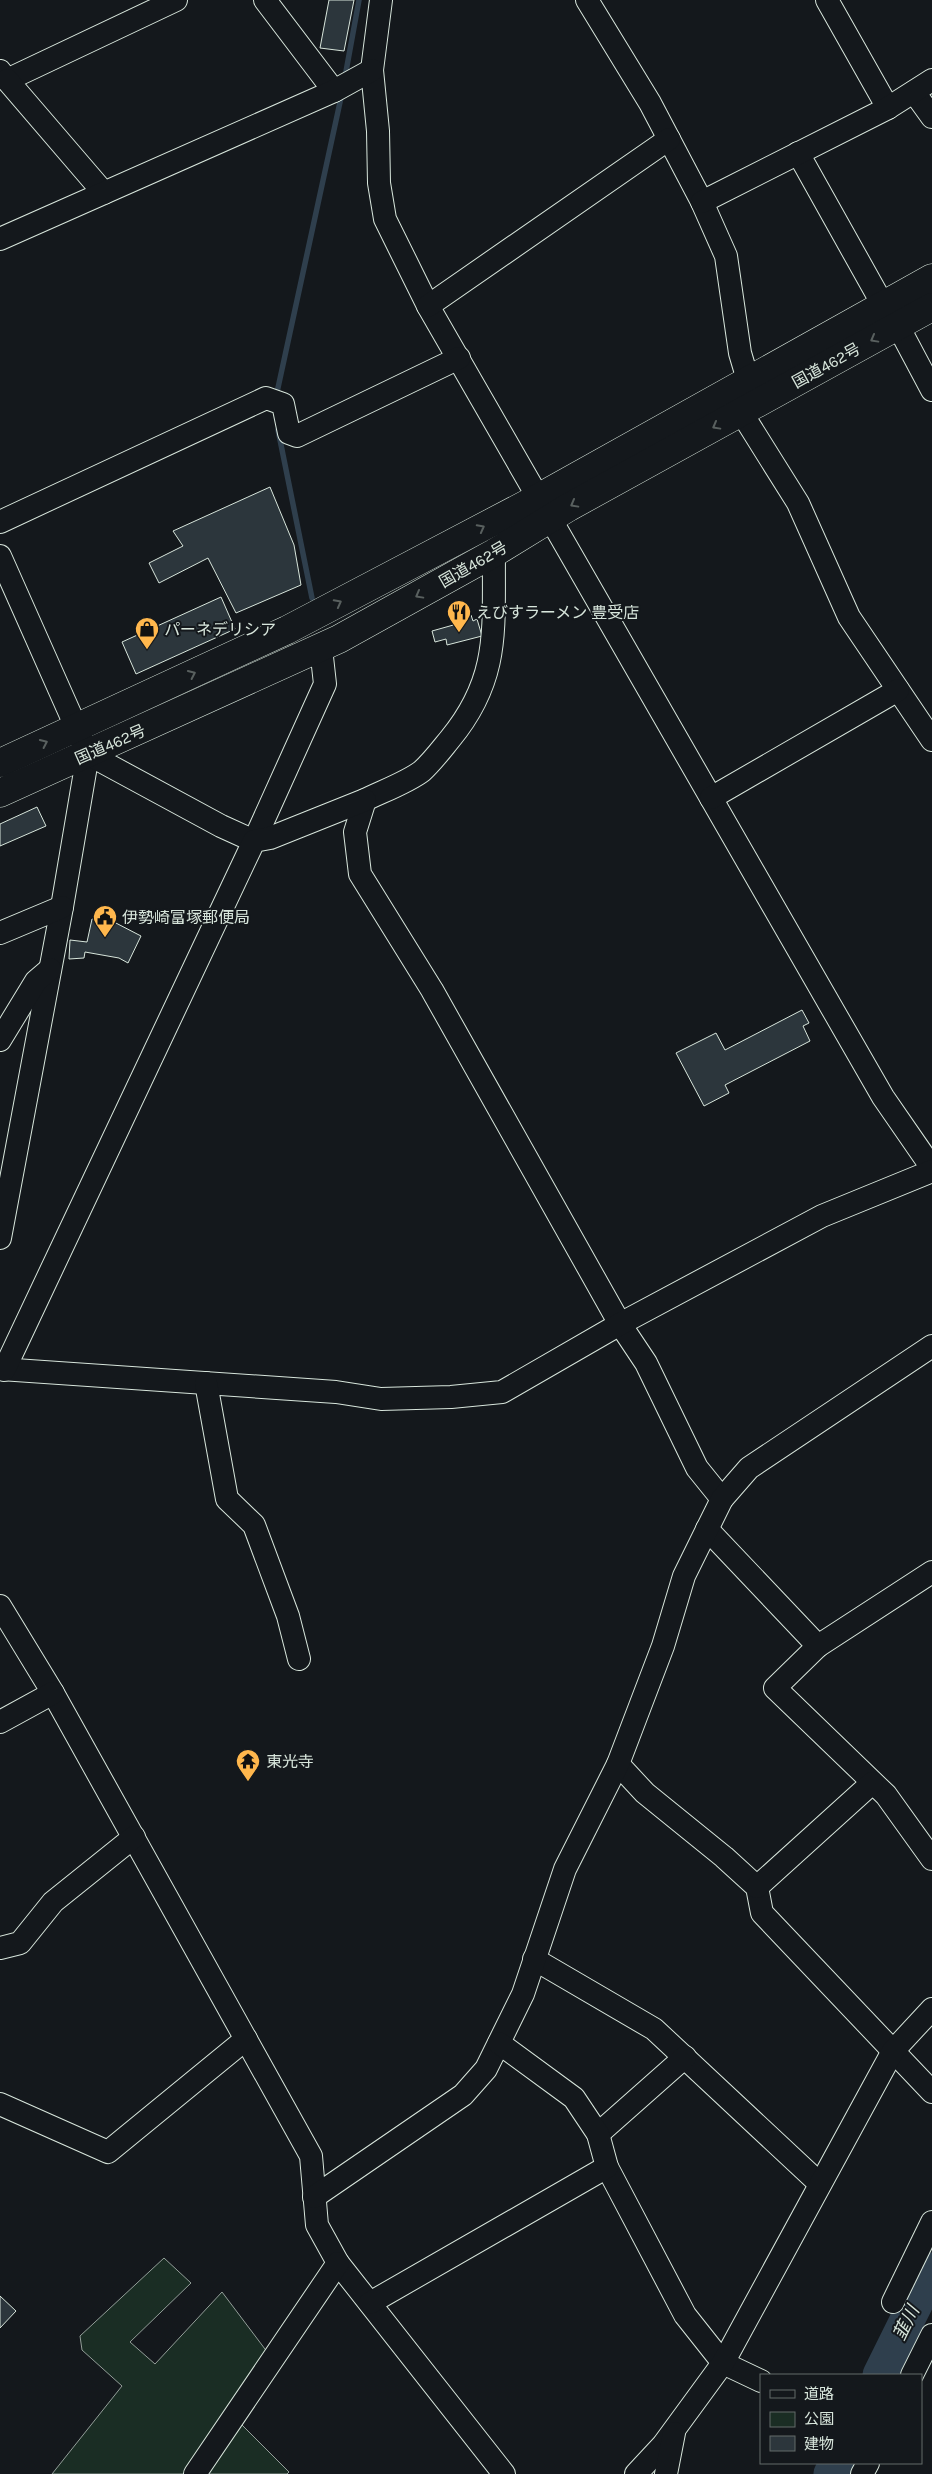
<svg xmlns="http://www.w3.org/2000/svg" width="932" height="2474" font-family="Karla,'Noto Sans JP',sans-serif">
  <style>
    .green { fill: #1a2d24; stroke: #939e99 }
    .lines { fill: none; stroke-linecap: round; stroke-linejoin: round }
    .stream { stroke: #2f3f4d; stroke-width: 5.5 }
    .river { stroke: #2f3f4d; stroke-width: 35 }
    .building { fill: #2c363c; stroke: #d8e6dc }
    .minor-casing { stroke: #d8e6dc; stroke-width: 24 }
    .highway-casing { stroke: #d8e6dc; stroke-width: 29 }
    .minor { stroke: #14181c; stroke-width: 22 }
    .highway { stroke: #14181c; stroke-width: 28 }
    .oneway { stroke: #59605f }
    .labels { text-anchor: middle; stroke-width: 4; stroke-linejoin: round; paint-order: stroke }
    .street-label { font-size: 16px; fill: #d8e6dc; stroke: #14181c }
    .poi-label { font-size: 16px; fill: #d8e6dc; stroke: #14181c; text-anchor: start }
    .water-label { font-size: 18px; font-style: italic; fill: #d8e6dc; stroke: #14181c }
  </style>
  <rect width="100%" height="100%" fill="#14181c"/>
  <g class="green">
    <path d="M164,2258L191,2283L130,2342L155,2364L222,2292L271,2357L190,2474H52L122,2386L82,2350L80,2336Z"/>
    <path d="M239,2422L289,2472L287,2474H202Z"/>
  </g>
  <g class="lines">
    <g class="stream">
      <path d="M345,77L359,0"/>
      <path d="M276,397L342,93"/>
      <path d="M278,430L312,598"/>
    </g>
    <g class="river">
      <path d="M880,2375L932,2270"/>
      <path d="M831,2474L837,2463"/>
    </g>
  </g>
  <g class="building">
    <path d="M329,0H354L344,51L320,48Z"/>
    <path d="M270,487L294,545L301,585L236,613L208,558L159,583L149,563L183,546L173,531Z"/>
    <path d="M221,597L235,629L136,674L122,642Z"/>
    <path d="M471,615L473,621L477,619L482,636L447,645L446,639L435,642L432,631L464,622L461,618Z"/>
    <path d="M37,807L46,826L0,846V824Z"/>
    <path d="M92,919L112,921L141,936L128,963L119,958L85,952L84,958L69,959L70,940L87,942Z"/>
    <path d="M802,1010L809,1023L803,1026L810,1041L725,1085L729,1093L704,1106L676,1053L716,1033L725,1050Z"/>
    <path d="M0,2296L16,2311L0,2328Z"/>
  </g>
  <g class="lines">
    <g class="minor-casing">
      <g id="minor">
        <path d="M265,0L334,91"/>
        <path d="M381,0L372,70L378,131L379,183L385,219L428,306L883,1097L932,1168"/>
        <path d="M587,0L650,103L702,202L726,256L740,353L748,380"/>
        <path d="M827,0L888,108"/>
        <path d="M0,71L7,80L176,0"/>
        <path d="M7,80L104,193"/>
        <path d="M914,92L932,117"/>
        <path d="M798,153L883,305"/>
        <path d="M702,202L888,108L932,80"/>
        <path d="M0,239L334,91L372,70"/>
        <path d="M428,306L669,139"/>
        <path d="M898,326L932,390"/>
        <path d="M741,412L798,503L849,617L932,740"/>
        <path d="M0,522L266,398L283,404L289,433L297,436L459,358"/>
        <path d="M494,553C493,628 501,677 450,739C441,750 432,762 422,771C408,782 381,792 365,800L355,832L360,874L432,990L620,1324L646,1363L697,1468L722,1499"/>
        <path d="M0,556L88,754L62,907L0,1238"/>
        <path d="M88,754L221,826L254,841L325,684L321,648"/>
        <path d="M711,798L898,690"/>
        <path d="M0,933L62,907"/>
        <path d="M0,1040L36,981L50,969"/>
        <path d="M0,1369L336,1392L381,1399L451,1397L502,1392L620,1324L822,1216L932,1171"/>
        <path d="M4,1370L254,841L270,838L365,800"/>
        <path d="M206,1383L227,1499L254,1525L288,1616L299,1659"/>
        <path d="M707,1529L818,1646"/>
        <path d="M932,1572L818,1646L775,1688L886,1795L932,1859"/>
        <path d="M0,1606L53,1693L311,2156L317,2225L338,2263L504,2474"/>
        <path d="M0,1722L53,1693"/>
        <path d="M618,1764L645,1793L724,1857L757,1887L762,1913L932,2092"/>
        <path d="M757,1887L872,1783"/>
        <path d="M0,1948L20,1943L53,1902L134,1837"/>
        <path d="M534,1959L654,2029L820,2184"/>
        <path d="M0,2104L108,2152L246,2039"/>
        <path d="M598,2134L685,2057"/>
        <path d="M607,2167L685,2315L723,2363L761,2381"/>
        <path d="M314,2197L463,2095L486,2069L523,1994L565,1869L618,1764L663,1646L684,1576L722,1499L749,1468L932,1346"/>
        <path d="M893,2302L932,2222"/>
        <path d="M370,2303L607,2167L598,2134L574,2098L499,2043"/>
        <path d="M912,2375L932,2335"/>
        <path d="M195,2474L338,2263"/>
        <path d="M636,2474L663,2445L723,2363L893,2051L932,2009"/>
        <path d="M666,2474L674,2433"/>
        <path d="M862,2474L868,2463"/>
      </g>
    </g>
    <g class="highway-casing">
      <g id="highway">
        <path d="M0,763L287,630L538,498L932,278"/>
        <path d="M0,793L339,639L494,553L569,507L932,307"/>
      </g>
    </g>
    <use href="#minor" class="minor"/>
    <use href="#highway" class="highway"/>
  </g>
  <defs><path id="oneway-chevron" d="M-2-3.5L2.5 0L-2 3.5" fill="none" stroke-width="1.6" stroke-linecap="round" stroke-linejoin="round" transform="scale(1.25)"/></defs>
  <g class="oneway">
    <use href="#oneway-chevron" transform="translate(874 339) rotate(151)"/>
    <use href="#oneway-chevron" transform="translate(716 426) rotate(151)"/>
    <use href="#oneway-chevron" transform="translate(574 504) rotate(151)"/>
    <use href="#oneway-chevron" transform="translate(481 528) rotate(-28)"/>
    <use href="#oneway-chevron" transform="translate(419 595) rotate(151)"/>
    <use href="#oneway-chevron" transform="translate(338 603) rotate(-28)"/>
    <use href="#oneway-chevron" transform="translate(192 674) rotate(-25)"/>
    <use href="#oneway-chevron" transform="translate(44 743) rotate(-25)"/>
  </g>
  <defs>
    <g id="restaurant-pin" transform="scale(1.25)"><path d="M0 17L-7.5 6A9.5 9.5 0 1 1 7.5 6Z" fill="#ffb74d" stroke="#14181c"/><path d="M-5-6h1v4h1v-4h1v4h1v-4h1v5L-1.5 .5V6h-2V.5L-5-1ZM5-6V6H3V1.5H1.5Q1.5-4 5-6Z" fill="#111"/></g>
    <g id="shop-pin" transform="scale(1.25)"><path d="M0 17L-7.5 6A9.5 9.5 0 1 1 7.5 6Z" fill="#ffb74d" stroke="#14181c"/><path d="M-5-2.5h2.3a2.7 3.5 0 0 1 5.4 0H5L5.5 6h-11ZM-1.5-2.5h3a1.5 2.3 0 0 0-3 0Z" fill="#111"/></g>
    <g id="civic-pin" transform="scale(1.25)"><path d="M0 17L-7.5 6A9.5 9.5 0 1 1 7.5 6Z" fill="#ffb74d" stroke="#14181c"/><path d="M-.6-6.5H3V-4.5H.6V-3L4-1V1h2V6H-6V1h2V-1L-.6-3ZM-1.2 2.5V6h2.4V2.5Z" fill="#111"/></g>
    <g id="temple-pin" transform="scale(1.25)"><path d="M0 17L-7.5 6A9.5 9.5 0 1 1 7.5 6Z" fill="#ffb74d" stroke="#14181c"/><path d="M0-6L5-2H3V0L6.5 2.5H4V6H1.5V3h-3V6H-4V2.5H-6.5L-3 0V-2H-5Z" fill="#111"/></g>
  </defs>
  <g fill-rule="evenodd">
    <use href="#restaurant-pin" x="459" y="612"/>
    <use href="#shop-pin" x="147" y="629"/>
    <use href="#civic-pin" x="105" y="917"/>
    <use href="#temple-pin" x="248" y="1761"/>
  </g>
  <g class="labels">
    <g class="street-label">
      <text transform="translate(826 365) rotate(-29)" y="6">国道462号</text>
      <text transform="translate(473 564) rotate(-30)" y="6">国道462号</text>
      <text transform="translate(110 744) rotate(-24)" y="6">国道462号</text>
    </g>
    <g class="poi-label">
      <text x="476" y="618">えびすラーメン 豊受店</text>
      <text x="164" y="635">パーネデリシア</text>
      <text x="122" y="923">伊勢崎富塚郵便局</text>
      <text x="266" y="1767">東光寺</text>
    </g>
    <g class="water-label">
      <text transform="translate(906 2323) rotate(-64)" y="6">韮川</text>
    </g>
  </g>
  <rect x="760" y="2374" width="162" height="90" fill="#14181c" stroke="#626a69"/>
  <rect x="770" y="2390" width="25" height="8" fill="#14181c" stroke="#626a69"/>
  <text x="804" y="2399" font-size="15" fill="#d8e6dc">道路</text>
  <rect x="770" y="2412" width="25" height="15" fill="#1a2d24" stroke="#626a69"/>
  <text x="804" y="2424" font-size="15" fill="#d8e6dc">公園</text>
  <rect x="770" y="2436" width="25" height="15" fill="#2c363c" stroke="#626a69"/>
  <text x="804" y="2449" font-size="15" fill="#d8e6dc">建物</text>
</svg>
